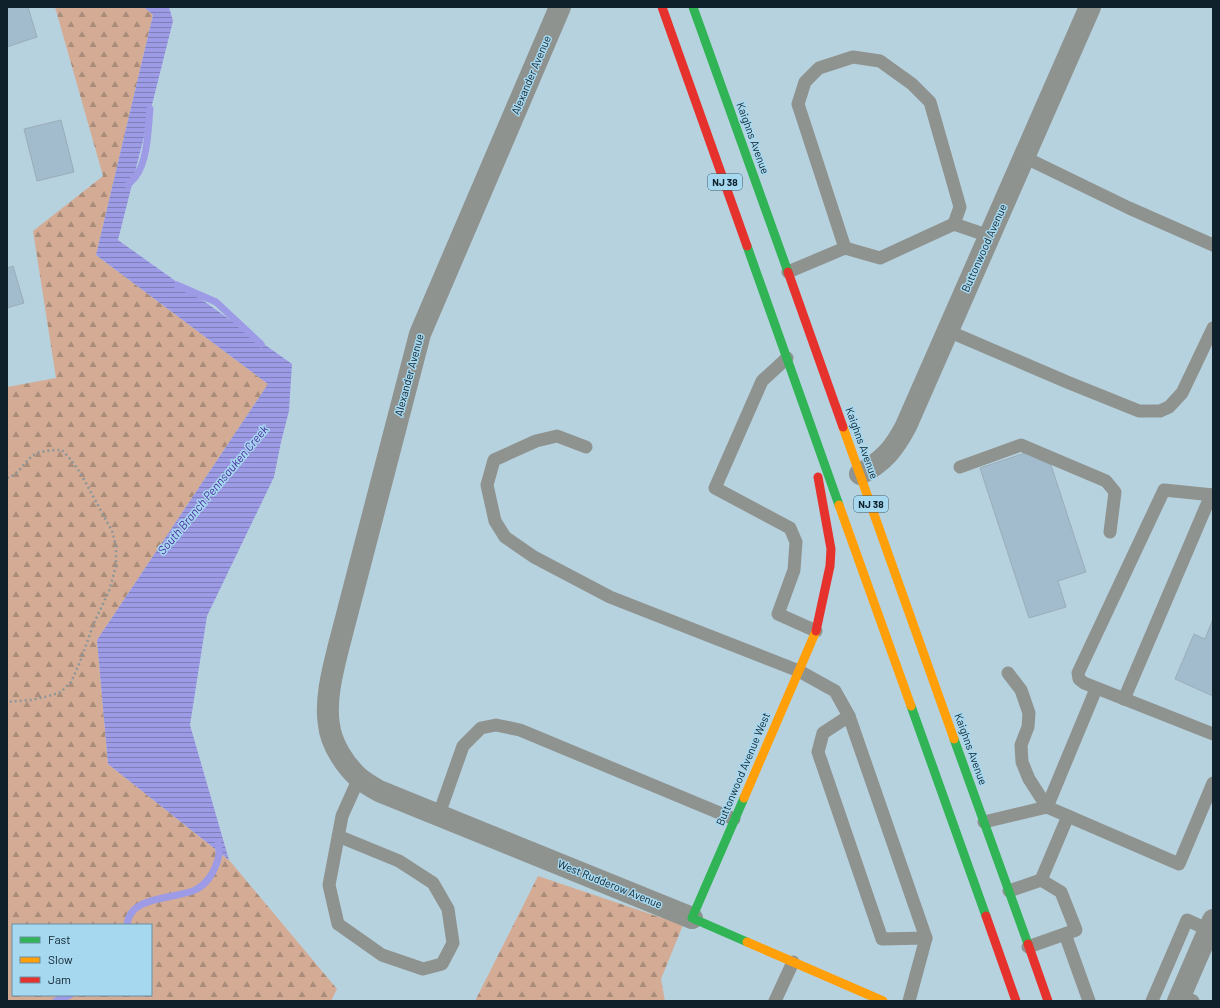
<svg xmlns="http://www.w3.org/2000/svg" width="1220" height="1008" font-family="Barlow,sans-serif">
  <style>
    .forest { fill: url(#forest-firs); fill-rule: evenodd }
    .water { fill: url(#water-rules) }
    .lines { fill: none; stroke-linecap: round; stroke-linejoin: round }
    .stream { stroke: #9d9be5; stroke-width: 7 }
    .building { fill: #a2bcce; stroke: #9aadb8 }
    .path { stroke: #8c9699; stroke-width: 2.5; stroke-dasharray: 2 3; stroke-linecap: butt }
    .lane { stroke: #8f938f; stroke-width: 13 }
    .street { stroke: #8f938f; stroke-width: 22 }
    .fast { stroke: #30b455; stroke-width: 9 }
    .slow { stroke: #ff9f0a; stroke-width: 9 }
    .jam { stroke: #e5322d; stroke-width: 9 }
    .labels { text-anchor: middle; stroke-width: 3; stroke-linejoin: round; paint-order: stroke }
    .shield { fill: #a6d8f0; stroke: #3c5966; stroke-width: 1 }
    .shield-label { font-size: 10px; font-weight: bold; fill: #0f222b }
    .street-label { font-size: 11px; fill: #0f222b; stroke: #a6d8f0 }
    .water-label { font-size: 12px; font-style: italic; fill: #4b2ca0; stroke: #a6d8f0 }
  </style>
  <defs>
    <pattern id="forest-firs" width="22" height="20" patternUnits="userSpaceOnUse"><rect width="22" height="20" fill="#d4ac95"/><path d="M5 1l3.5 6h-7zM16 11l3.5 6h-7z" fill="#aa8c7a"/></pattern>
    <pattern id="water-rules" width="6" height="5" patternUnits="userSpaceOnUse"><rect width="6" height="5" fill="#9d9be5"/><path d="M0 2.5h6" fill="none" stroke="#7e7eba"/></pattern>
  </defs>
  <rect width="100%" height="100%" fill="#b7d2df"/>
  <g class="forest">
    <path d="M55,7H144L153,15L96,255L268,384L97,640L108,764L229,860L337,989L331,1001H7V387L56,378L33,231L103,176ZM13,925H151V995H13Z"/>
    <path d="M538,876L683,925L661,979L665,1001H475Z"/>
  </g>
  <path class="water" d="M144,7H169L173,21L118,240L292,364L289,411L281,442L274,477L207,616L190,725L229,860L108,764L97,640L268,384L96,255L153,15Z"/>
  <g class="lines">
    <g class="stream">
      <path d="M128,185C130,182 134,179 136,176C148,160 148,128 150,109"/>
      <path d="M177,285L216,302L261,344"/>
      <path d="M127,925C130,894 177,900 197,889C206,884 213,874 216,865C219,858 220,851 218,844"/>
      <path d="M56,1001L70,995"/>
    </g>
  </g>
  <g class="building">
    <path d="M7,7H28L37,37L7,47Z"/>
    <path d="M61,120L74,172L37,181L24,129Z"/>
    <path d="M13,266L24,303L7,308V268Z"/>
    <path d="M1025,453L1051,465L1086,572L1058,581L1066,607L1029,618L980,468Z"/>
    <path d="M1213,619V696L1175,679L1194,634L1205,639Z"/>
  </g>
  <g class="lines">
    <path class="path" d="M7,478C18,475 23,464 31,457C39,450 53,450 62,450L72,461L81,474L112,531L116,546V566L109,591L94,623L80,662L71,682L61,692L49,696L31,700L7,702"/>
    <g class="lane">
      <path d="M1024,157L1129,208L1213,245"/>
      <path d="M845,248L798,104L805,82L819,68L853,57L880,61L912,84L930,102L960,207L954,224"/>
      <path d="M788,272L845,248L880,258L954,224L989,236"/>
      <path d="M948,331L1067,382L1139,411H1160L1169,407L1182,393L1213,328"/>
      <path d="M787,358L762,381L715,488L790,528L796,542L794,570L778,614L816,631"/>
      <path d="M586,447L557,436L536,441L494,460L487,485L495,521L505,537L534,557L610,597L799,671L835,691L849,716L926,938L909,1001"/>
      <path d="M960,467L1021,445L1106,481L1115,492L1110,532"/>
      <path d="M1213,495L1164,490L1078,673L1079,679L1084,683L1213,734"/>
      <path d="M1008,673L1021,690L1029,713L1028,727L1021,745L1022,762L1029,779L1047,807L1179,864L1213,783"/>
      <path d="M1124,699L1211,495"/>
      <path d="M849,716L823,733L818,752L882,939L926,938"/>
      <path d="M439,814L463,746L481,728L496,725L520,730L734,819"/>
      <path d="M984,822L1047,807L1096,689"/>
      <path d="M338,836L399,861L433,883L448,909L453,943L442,964L423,969L382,955L338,924L329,885L342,816L359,778"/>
      <path d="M1009,891L1041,880L1068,816"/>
      <path d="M1065,934L1089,1001"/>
      <path d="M1028,947L1076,930L1061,892L1041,880"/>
      <path d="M1180,995L1193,1001"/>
      <path d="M775,1001L793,962"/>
      <path d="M1152,1001L1187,920L1209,930"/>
    </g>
    <g class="street">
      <path d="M560,7L420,334L338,649C332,673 325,701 329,725C331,744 345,765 359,778C365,783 372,787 379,791L692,918"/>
      <path d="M860,474C883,462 894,449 906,426L1090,7"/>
      <path d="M1178,1001L1213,920"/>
    </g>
    <g class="fast">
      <path d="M693,7L788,272"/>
      <path d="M747,246L839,505"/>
      <path d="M911,706L986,916"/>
      <path d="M954,739L1028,944"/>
      <path d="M744,798L692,918L747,942"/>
    </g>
    <g class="slow">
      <path d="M843,427L954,739"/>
      <path d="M839,505L911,706"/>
      <path d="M744,798L816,631"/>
      <path d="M747,942L883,1001"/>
    </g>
    <g class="jam">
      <path d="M662,7L747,246"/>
      <path d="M788,272L843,427"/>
      <path d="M816,631L830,566L831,549L818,477"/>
      <path d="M986,916L1016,1001"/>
      <path d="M1028,944L1048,1001"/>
    </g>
  </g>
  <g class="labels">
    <g class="shield">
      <rect x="708" y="174" width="34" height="16" rx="3"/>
      <rect x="854" y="496" width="34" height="16" rx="3"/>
    </g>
    <g class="shield-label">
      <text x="725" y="186">NJ 38</text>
      <text x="871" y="508">NJ 38</text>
    </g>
    <g class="street-label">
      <text transform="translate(531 75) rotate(-67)" y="4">Alexander Avenue</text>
      <text transform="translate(753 138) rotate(70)" y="4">Kaighns Avenue</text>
      <text transform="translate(984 248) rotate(-66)" y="4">Buttonwood Avenue</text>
      <text transform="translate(409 375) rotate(-75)" y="4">Alexander Avenue</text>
      <text transform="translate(862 443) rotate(70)" y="4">Kaighns Avenue</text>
      <text transform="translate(971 749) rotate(70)" y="4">Kaighns Avenue</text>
      <text transform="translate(743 769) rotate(-67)" y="4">Buttonwood Avenue West</text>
      <text transform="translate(610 884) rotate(22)" y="4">West Rudderow Avenue</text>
    </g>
    <g class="water-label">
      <text transform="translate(213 490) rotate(-50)" y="4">South Branch Pennsauken Creek</text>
    </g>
  </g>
  <rect width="1220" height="1008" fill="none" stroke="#0f222b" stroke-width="16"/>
  <rect x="12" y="924" width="140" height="72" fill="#a6d8f0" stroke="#6a8fa1"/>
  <rect x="20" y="937" width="20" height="6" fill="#30b455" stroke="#6a8fa1"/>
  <text x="48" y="944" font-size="12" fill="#0f222b">Fast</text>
  <rect x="20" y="957" width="20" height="6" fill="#ff9f0a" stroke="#6a8fa1"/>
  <text x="48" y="964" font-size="12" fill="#0f222b">Slow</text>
  <rect x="20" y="977" width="20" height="6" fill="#e5322d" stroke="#6a8fa1"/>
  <text x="48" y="984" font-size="12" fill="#0f222b">Jam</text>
</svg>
